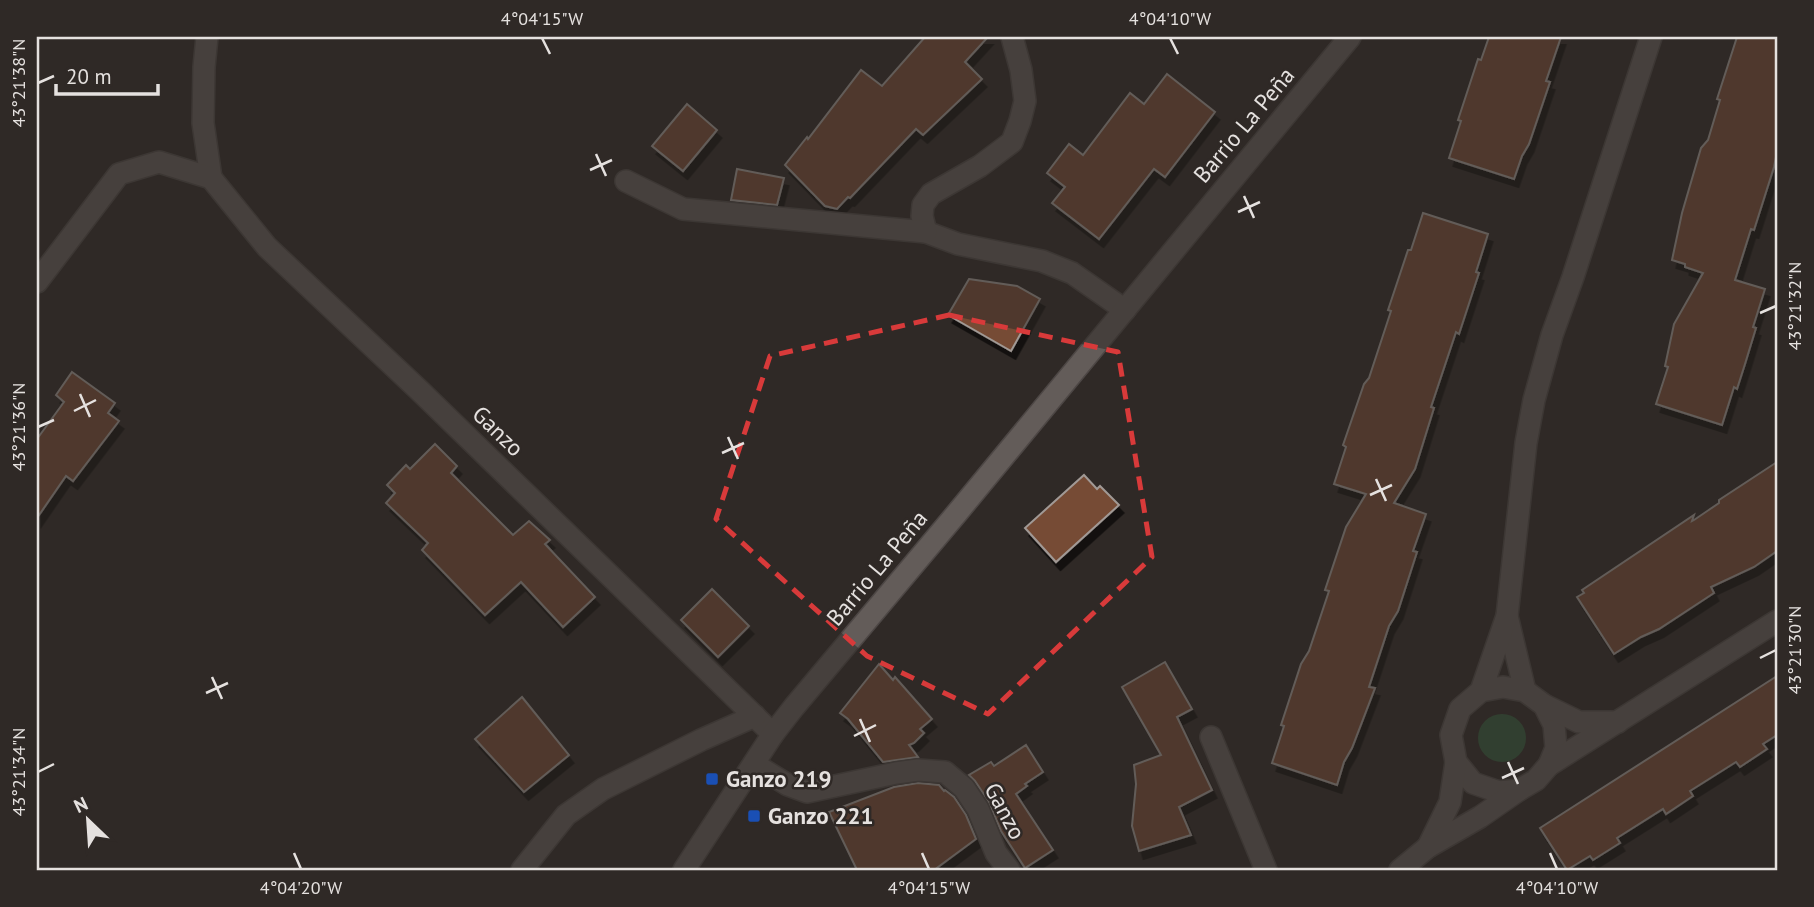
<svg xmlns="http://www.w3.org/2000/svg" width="1814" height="907" font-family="'PT Sans',sans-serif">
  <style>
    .green { fill: #345a3c }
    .building { fill: #764c35; stroke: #a19995; stroke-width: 2; filter: url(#shadow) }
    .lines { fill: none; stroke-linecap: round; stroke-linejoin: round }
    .minor-casing { stroke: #4d4745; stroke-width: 24 }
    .minor { stroke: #635c59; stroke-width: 21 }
    .marked { fill: none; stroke: #d83a3a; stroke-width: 5; stroke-dasharray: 14 9; stroke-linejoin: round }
    .ticks { fill: none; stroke: #e5e1df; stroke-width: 2.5 }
    .transit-dot { fill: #1a4fb4; stroke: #2f2926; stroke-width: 2.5 }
    .labels { text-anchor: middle; stroke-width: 5; stroke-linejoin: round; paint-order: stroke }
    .street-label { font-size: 23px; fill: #e5e1df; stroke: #2f2926 }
    .poi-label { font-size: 23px; font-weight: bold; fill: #e5e1df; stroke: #2f2926; text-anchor: start }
    .neatline { fill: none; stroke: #e5e1df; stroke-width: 2.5 }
    .ticks-label { font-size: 18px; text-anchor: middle; fill: #e5e1df }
  </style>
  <defs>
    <filter id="shadow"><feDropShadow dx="4.5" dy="8" stdDeviation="0" flood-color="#0009"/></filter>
  </defs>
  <rect width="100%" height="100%" fill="#2f2926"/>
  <circle class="green" cx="1502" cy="738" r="24"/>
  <g class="building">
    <path d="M925,37H988L965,62L982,79L923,135L916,129L850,198L848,197L837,209L825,206L785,165L807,137L808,139L861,70L882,86Z"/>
    <path d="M1489,37H1561L1546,81L1550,82L1529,144L1522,156L1514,179L1449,158L1461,121L1458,120L1478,59L1481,60Z"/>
    <path d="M1737,37H1777V152L1774,167L1754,230L1751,229L1735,280L1765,289L1753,327L1756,328L1745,364L1737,389L1734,387L1722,425L1656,404L1668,367L1665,366L1674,324L1703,273L1685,267V264L1672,260L1682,213L1701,148L1708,140L1720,100L1717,99Z"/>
    <path d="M1167,74L1215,112L1165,177L1154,169L1099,239L1052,203L1065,187L1047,173L1069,144L1083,155L1130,93L1144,104Z"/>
    <path d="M687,104L717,130L683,171L652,146Z"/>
    <path d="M737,169L784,178L777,205L731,200Z"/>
    <path d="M1423,213L1488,234L1476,272L1479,273L1459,334L1456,332L1431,407L1434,408L1415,469L1394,503L1426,514L1413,551L1417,552L1398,611L1389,626L1369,687L1375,688L1352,748L1344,762L1337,785L1272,763L1284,726L1281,725L1301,664L1309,651L1329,591L1325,590L1346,527L1366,494L1334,484L1346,447L1343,445L1364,384L1369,378L1391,311L1388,310L1408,250H1411Z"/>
    <path d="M969,279L1017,286L1040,299L1011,351L948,315Z"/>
    <path d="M72,372L115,403L108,413L119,421L73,481L66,476L37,518V439L64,402L56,395Z"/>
    <path d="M435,444L457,466L451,473L513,535L529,521L550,540L545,544L595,597L563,627L521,582L485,615L422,550L428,543L386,503L395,493L387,485L406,465L410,469Z"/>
    <path d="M1777,462V551L1754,567L1711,587L1714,593L1659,629L1641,637L1614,654L1577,597L1584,593L1582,590L1694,515L1692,521L1694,520L1719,503V500Z"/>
    <path d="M1084,475L1097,489L1100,486L1119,505L1056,562L1025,528Z"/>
    <path d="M712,589L749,626L718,657L681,620Z"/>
    <path d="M1165,662L1192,709L1177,717L1212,790L1179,807L1191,835L1139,851L1132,826L1136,784L1134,765L1161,755L1122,687Z"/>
    <path d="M879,664L893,680L895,677L932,719L920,729L924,733L914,743L909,745L918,757L883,762L848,719L840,713Z"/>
    <path d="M1777,676V735L1763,744L1767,749L1740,767L1736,762L1690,791L1693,796L1666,814L1663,809L1617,838L1620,843L1593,860L1590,856L1567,870L1540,828Z"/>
    <path d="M522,697L569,755L524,792L475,739Z"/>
    <path d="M1026,745L1043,772L1025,784L1027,786L1016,794L1053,850L1025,868L1001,831L989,802L975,781L969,775L991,762L994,766Z"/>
    <path d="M918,783L939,785L944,791L945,790L954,797L966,815L976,839L934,870H857L829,812L894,787Z"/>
  </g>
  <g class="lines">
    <g class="minor-casing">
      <g id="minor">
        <path d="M207,37L204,67L203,123L211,178"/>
        <path d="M1012,37L1021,70L1025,101L1020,121L1012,142L980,166L931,194L923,205L922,216L926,232L958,244L1042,261L1072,273L1125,310"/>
        <path d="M626,181L683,209L926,232"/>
        <path d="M37,282L119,174L159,162L211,178L267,247L420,391L773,734"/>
        <path d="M1507,616L1525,691"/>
        <path d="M1481,691L1503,687L1525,691L1544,705L1554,725L1556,748L1549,765L1536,780L1519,790L1499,792L1473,783L1456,762L1451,735L1460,709L1481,691L1507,616L1526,443L1534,400L1552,335L1573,277L1651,37"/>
        <path d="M1544,705L1579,722H1618"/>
        <path d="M1211,737L1266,870"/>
        <path d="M754,764L788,785L807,792L896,773L918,770L945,772L964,788L978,809L996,853L1009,870"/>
        <path d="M1549,765L1777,621"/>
        <path d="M1428,847L1450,802L1456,762"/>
        <path d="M522,870L566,815L603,789L701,740L755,716"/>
        <path d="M684,870L773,734L794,707L957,513L1350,37"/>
        <path d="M1400,870L1428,847L1480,817L1519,790"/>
      </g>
    </g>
    <use href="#minor" class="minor"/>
  </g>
  <path d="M0 0H1814V907H0ZM949,315L1118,352L1152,557L988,714L867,656L716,519L770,356Z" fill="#2f2926" fill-opacity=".55" fill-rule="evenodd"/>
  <path class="marked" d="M949,315L1118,352L1152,557L988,714L867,656L716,519L770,356Z"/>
  <path class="ticks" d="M542,38L550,54M1170,38L1178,54M38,83L54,76M596,154L606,176M590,170L612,160M1244,196L1254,218M1238,212L1260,202M1760,313L1776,306M80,394L90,417M74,411L96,400M38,427L54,420M728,437L738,459M722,453L744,443M1376,479L1386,501M1370,495L1392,485M1760,658L1776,650M212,677L222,699M206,693L228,683M860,719L870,742M854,736L876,725M1508,762L1518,784M38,772L54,764M1502,778L1524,768M294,853L301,869M922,853L929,869M1550,853L1557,869"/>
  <g class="transit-dot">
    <rect x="705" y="772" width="14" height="14" rx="3.5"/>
    <rect x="747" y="809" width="14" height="14" rx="3.5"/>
  </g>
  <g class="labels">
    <g class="street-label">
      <text transform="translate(1244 125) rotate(-50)" y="8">Barrio La Peña</text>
      <text transform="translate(498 431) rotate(44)" y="8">Ganzo</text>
      <text transform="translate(877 568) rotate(-50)" y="8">Barrio La Peña</text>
      <text transform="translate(1005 811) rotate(62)" y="8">Ganzo</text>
    </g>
    <g class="poi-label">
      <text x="726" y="787">Ganzo 219</text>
      <text x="768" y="824">Ganzo 221</text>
    </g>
  </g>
  <rect width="1814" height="907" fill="none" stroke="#2f2926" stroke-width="77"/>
  <g transform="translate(88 820) rotate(335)" stroke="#2f2926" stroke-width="5" paint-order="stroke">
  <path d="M0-5L12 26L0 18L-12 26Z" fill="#e5e1df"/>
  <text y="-10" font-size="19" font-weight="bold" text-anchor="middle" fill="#e5e1df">N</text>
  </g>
  <path d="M56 84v10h102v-10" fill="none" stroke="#e5e1df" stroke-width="3.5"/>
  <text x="66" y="84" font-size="21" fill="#e5e1df" stroke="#2f2926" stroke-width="5" paint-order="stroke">20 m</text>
  <rect x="38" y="38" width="1738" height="831" class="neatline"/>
  <g class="ticks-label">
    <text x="542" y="25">4°04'15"W</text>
    <text x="1170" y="25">4°04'10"W</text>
    <text transform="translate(19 83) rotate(-90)" y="6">43°21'38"N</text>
    <text transform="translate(1795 306) rotate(-90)" y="6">43°21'32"N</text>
    <text transform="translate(19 427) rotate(-90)" y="6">43°21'36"N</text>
    <text transform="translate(1795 650) rotate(-90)" y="6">43°21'30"N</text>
    <text transform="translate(19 772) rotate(-90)" y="6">43°21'34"N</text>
    <text x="301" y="894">4°04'20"W</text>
    <text x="929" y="894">4°04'15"W</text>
    <text x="1557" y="894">4°04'10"W</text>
  </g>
</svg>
